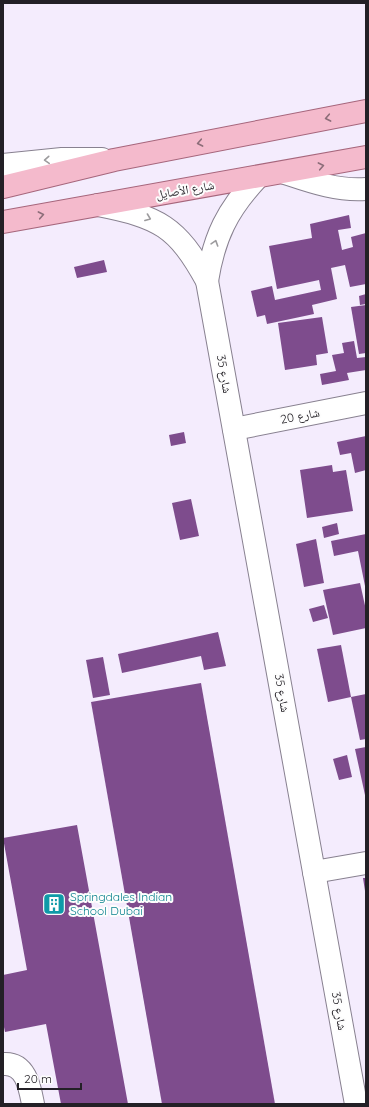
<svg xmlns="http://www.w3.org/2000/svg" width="369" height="1107" font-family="Quicksand,'Noto Naskh Arabic',sans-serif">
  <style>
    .building { fill: #7e4c8d }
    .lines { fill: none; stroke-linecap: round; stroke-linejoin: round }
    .minor-casing { stroke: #888190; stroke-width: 24 }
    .major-casing { stroke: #a6667c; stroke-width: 24 }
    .minor { stroke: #fff; stroke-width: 22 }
    .major { stroke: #f4bacc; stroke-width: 22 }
    .oneway { stroke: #8c6d79 }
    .oneway2 { stroke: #9c9b9d }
    .labels { text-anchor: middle; stroke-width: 4; stroke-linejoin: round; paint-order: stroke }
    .street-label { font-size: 12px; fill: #232026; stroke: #fdfdfd }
    .culture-label { font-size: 12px; fill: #0d838f; stroke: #fdfdfd; text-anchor: start }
  </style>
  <rect width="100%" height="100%" fill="#f4ecfd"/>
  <g class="building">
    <path d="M349,215L351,228L338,230L342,250L353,247L351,237L366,233V284L350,287L345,265L331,268L337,299L312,305L314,314L267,324L265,315L257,317L251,291L272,286L275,300L321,290L319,280L277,289L269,246L312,238L310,224Z"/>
    <path d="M104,260L107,272L77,278L74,267Z"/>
    <path d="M366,294V304L360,305L359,296Z"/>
    <path d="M366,305V353L359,354L351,307Z"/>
    <path d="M322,317L328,353L316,355L317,365L285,370L278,323Z"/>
    <path d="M354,341L357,358L366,357V370L347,373L349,380L322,385L320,374L336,371L332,355L344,353L342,343Z"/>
    <path d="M184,432L186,443L171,446L169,435Z"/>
    <path d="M366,436V470L355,473L351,453L340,455L337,442Z"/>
    <path d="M332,465L333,472L346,470L353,511L307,518L300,470Z"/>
    <path d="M191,499L199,536L180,540L172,503Z"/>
    <path d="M337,523L339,534L324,538L322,527Z"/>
    <path d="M366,534V586H365L358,551L334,556L331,541Z"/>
    <path d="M316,539L324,583L304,587L296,544Z"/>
    <path d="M360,583L366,610V628L333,635L323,590Z"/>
    <path d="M324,605L328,618L313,622L309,609Z"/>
    <path d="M218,632L226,666L204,670L201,656L122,673L118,654Z"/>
    <path d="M341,645L351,697L328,702L317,649Z"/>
    <path d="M103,657L110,695L93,698L86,660Z"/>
    <path d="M201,683L275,1104H162L91,702Z"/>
    <path d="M366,694V739L360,740L351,697Z"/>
    <path d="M366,747V795H365L355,749Z"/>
    <path d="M347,755L352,777L339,780L333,759Z"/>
    <path d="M77,825L128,1104H61L46,1024L5,1032L3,1022V975L27,970L3,838Z"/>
    <path d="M363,878H366V891H365Z"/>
  </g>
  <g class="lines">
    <g class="minor-casing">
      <g id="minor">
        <path d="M3,165L62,159H102"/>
        <path d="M285,173C312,182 337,191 366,189"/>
        <path d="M98,205C159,217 177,226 207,281L356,1104"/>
        <path d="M207,281C214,237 227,210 258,177"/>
        <path d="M234,429L366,403"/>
        <path d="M314,872L366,863"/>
        <path d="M3,1064C26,1062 30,1088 33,1104"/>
      </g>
    </g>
    <g class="major-casing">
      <g id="major">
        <path d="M3,187L114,160L366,111"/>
        <path d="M3,222L366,157"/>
      </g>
    </g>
    <use href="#minor" class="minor"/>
    <use href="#major" class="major"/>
  </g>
  <defs><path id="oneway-chevron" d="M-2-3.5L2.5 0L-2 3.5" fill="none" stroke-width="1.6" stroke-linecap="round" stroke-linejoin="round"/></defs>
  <g class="oneway">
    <use href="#oneway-chevron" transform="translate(328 118) rotate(169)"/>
    <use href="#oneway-chevron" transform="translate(200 143) rotate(169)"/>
    <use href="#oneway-chevron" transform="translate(321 166) rotate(-11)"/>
    <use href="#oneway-chevron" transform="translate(41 215) rotate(-11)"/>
  </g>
  <g class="oneway2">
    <use href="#oneway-chevron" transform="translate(47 160) rotate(176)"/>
    <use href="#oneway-chevron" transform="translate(148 218) rotate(21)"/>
    <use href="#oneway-chevron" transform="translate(215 243) rotate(-72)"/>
  </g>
  <defs>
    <g id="building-square" transform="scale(1.15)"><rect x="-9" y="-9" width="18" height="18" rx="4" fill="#0f9aa8" stroke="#fdfdfd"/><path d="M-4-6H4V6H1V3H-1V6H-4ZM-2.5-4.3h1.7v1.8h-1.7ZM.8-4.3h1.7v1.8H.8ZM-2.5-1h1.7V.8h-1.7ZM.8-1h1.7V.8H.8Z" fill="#fff"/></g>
  </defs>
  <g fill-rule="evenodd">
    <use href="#building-square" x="54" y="904"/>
  </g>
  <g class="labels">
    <g class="street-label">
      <text transform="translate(185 190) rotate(-10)" y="4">شارع الأصايل</text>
      <text transform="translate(224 374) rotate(80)" y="4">شارع 35</text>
      <text transform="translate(300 416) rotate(-11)" y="4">شارع 20</text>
      <text transform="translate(282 693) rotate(80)" y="4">شارع 35</text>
      <text transform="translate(339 1011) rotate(80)" y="4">شارع 35</text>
    </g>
    <g class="culture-label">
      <text x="70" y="901">Springdales Indian<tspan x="70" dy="14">School Dubai</tspan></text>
    </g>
  </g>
  <rect width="369" height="1107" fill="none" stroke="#232026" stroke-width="8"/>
  <path d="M18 1083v6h63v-6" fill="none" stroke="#232026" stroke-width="2"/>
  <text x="24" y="1083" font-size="12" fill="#232026" stroke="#fdfdfd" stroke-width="3" paint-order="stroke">20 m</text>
</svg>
